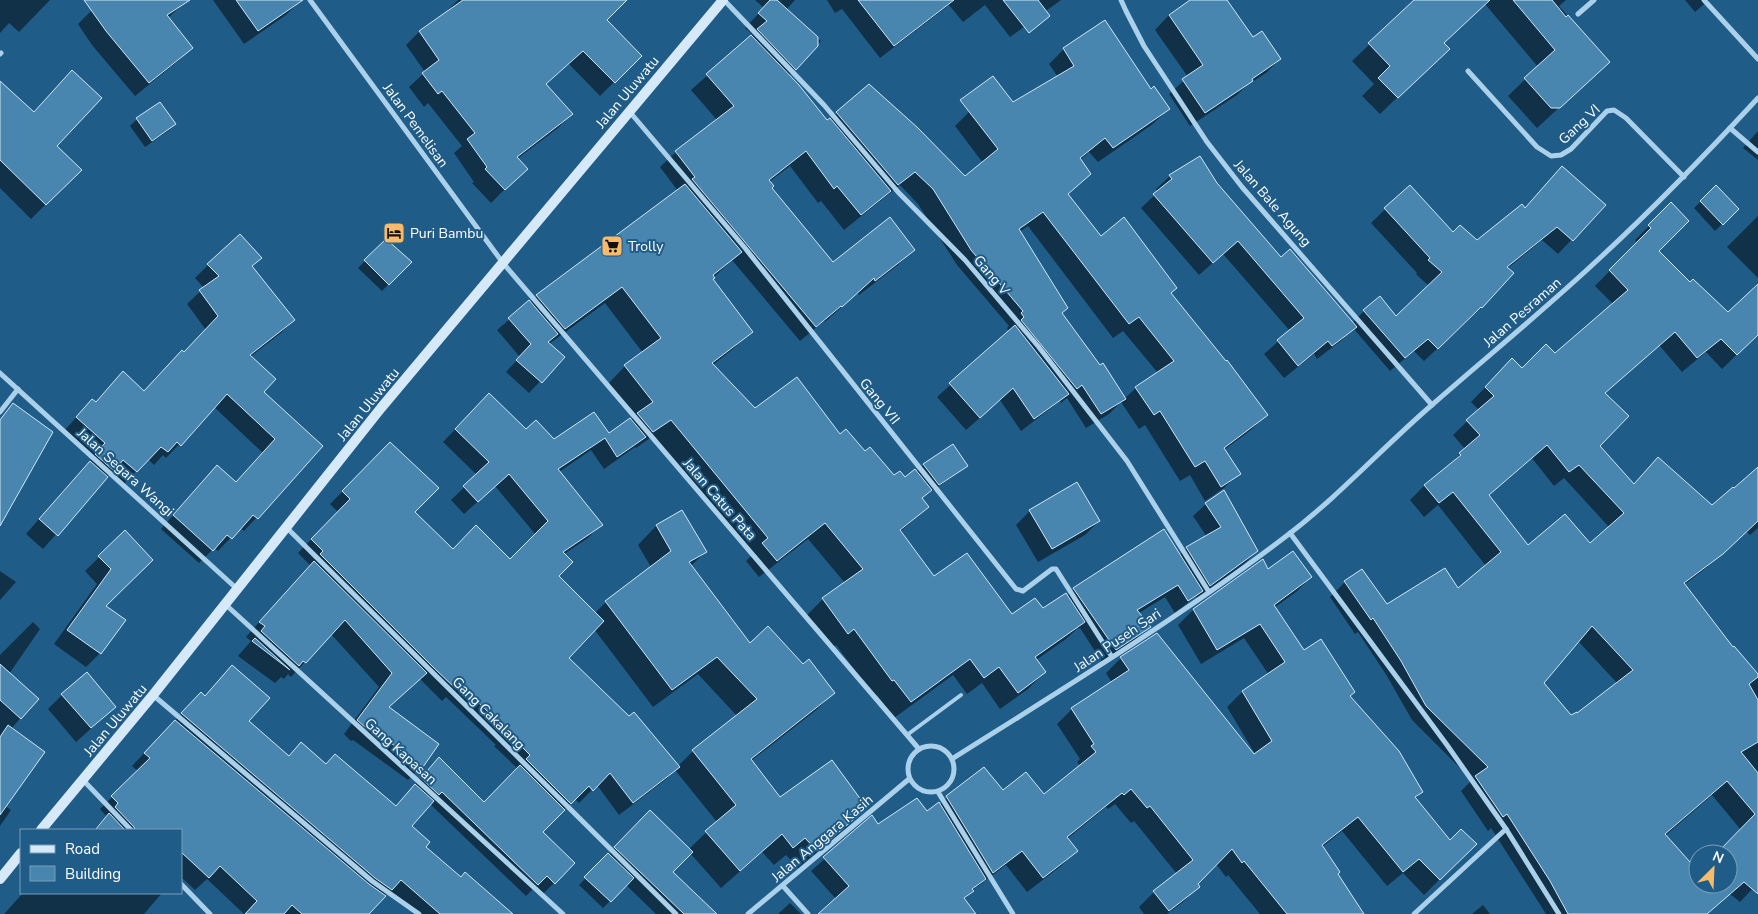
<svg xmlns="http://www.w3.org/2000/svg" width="1758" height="914" font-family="'Nunito Sans',sans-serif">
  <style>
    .shadow { fill: #0007; fill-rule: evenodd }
    .building { fill: #4886b0; stroke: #cfe7f8; fill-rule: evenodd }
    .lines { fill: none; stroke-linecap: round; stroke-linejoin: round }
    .lane { stroke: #aad0ea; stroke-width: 4 }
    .street { stroke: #aad0ea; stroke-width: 5 }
    .secondary { stroke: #d6e9f8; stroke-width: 10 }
    .labels { text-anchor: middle; stroke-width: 4; stroke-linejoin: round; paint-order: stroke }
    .street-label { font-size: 14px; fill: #fff; stroke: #205c88 }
    .poi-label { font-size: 14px; fill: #fff; stroke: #205c88; text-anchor: start }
  </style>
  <rect width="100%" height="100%" fill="#205c88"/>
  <g class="shadow">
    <path d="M0,0H50L19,32L9,23L0,33Z"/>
    <path d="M108,0H183L185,2L168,18L191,48L178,61L135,96L92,45L78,24L92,10Z"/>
    <path d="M213,0H300V1L286,15L244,44Z"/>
    <path d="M458,0H626L606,20L640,56L600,96L569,64L545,85L571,114L558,128L517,159L512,182L491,203L472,183L474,182L454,153L462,146L428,103L424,107L409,87L425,72L406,45L419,32L450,11L448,10Z"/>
    <path d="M755,0H795L786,10L821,41L788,76L827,122L869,85L965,178L983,163L955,126L969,112L1012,104L1058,77L1049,64L1064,49L1105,21L1150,90L1168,109L1153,124L1098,162L1089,152L1080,160L1090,174L1067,195L1101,237L1170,294L1266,415L1251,430L1224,450L1239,473L1224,488L1205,501L1190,475L1180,481L1145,425L1139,429L1121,402L1109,414L1086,428L1067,398L1061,403L1060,401L1021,431L1000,400L966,430L937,397L1009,332L1007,328L1009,326L957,265L918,204L900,185L844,230L821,201L818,203L790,166L769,182L770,188L833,263L913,249L898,265L859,295L857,293L825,322L824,321L800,341L732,260L712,279L751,332L734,348L713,365L755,410L840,436L865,453L894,477L904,478L916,472L923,465L952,445L966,465L959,472L932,491L931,490L921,499L928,507L900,532L934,578L1012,615L1043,610L1067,596L1074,589L1179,555L1187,548L1207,537L1193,516L1206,504L1257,551L1244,564L1197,598L1196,596L1175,613L1165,597L1139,613L1149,626L1136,639L1102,662L1080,628L1079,629L1078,628L1066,639L1036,660L1045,672L1028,689L1000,709L982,683L967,694L953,675L894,718L877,695L875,697L836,645L830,649L806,616L823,599L845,583L808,539L759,577L746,561L752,555L653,436L636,448L635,447L604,469L591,450L559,472L601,524L588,538L564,554L557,577L595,613L606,602L651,567L638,545L656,526L681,512L705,552L691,566L750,644L803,666L834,693L815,711L751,761L780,799L866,808L847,827L798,868L786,855L774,865L762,852L721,888L690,853L672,872L708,914H656L626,885L603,908L579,885L650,812L689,849L717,822L675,770L665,780L619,815L597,785L579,803L575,799L542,832L574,863L543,894L535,887L526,896L430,804L411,826L424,847L461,878L511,914H415L389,891L367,914H244L207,879L195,890L181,877V830H94L106,816L100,809L138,771L132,766L190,705L204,697L232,666L248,721L288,757L301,744L325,765L335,755L395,807L428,770L484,803L518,769L494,746L496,745L446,697L442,701L420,679L388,708L422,766L408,780L353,740L351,741L344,734L379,687L331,634L291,677L288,674L284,679L281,677L275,683L238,656L251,641L246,637L310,565L298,553L338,512L330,504L390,444L413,512L452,550L510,560L536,535L495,486L464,514L451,500L477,475L443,442L489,395L526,431L554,441L609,434L635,417L609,383L625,366L643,353L605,303L549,344L563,357L529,393L506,372L520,357L497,330L537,296L678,191L660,167L676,152L717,120L691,90L753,35L745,28L764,8ZM1028,226L1113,338L1123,331L1158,373L1136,388L1124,399L1061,313L1019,232ZM594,629L653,707L698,674L737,716L693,751L678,766L567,658Z"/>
    <path d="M827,0H1061L1010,37L985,5L963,22L949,5L880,58L842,9L835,13Z"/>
    <path d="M1192,0H1226L1252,38L1280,59L1266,73L1246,86L1237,95L1190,126L1169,94L1188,77L1155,30L1169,15Z"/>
    <path d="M1416,0H1566L1559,6L1608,62L1537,128L1508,96L1538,67L1485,4L1443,44L1431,65L1380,114L1362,96L1374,84L1352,61Z"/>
    <path d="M1685,0H1709L1695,12Z"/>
    <path d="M0,83L55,146L80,170L31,219L0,188Z"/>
    <path d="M137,119L175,124L168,131L145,147L130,126Z"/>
    <path d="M1758,131V160L1743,148Z"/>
    <path d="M1200,158L1216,184L1281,258L1352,323L1364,311L1396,317L1429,286L1416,274L1417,273L1371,223L1409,186L1453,234L1477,242L1524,209L1549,182L1604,205L1558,254L1542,240L1507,269L1482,307L1424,361L1414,351L1390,371L1353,328L1342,340L1317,359L1314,354L1284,378L1264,354L1290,331L1223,254L1199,275L1141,208L1158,192L1156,189L1170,176Z"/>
    <path d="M1716,187L1737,209L1715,231L1694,208Z"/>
    <path d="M1671,204L1657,251L1690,284L1728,314L1758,285V334L1722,369L1706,352L1682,372L1659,345L1604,394L1598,446L1633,485L1644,473L1712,507L1758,467V528L1750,535L1746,531L1706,568L1684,585L1733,648L1758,676V883L1740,902L1730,894L1707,914H1655L1698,873V884H1728V854H1718L1741,830L1712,795L1665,836L1618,914H1546L1491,828L1488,831L1461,791L1472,780L1412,720L1387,676L1358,632L1355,634L1330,597L1345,582L1362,571L1387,606L1457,590L1486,566L1438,505L1424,517L1410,500L1425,485L1446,469L1465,449L1453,435L1479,410L1471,402L1512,360L1522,370L1555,355L1613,304L1595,286L1637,243L1635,240ZM1532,458L1554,486L1564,478L1609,527L1590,545L1527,547L1488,496ZM1578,641L1618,684L1577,714L1571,717L1543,683Z"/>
    <path d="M1758,216V278L1727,247Z"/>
    <path d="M386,241L410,262L382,291L358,268Z"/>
    <path d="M208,265L251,266L294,320L281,333L250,357L262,392L322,447L244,531L240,528L218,551L214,548L199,563L161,529L204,480L235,483L263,453L214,407L166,458L163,455L154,465L148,459L123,485L110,473L43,549L26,534L93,457L64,431L92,400L95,403L110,386L144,392L184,354L206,330L187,304L204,288L195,278Z"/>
    <path d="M1030,511L1099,521L1085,535L1038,562L1016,525Z"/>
    <path d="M125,532L105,606L100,653L86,667L54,644L97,584L85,571Z"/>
    <path d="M1262,561L1268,571L1311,577L1296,592L1274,608L1304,652L1349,697L1422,791L1415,799L1450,841L1475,844L1424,895L1403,873L1387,886L1342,831L1322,847L1336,875L1363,914H1260L1228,875L1226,877L1216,864L1197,884L1198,887L1183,902L1167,914H1144L1139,907L1154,892L1177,874L1134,821L1131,823L1115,804L1108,809L1106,807L1067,839L1076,851L1061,866L1027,892L1006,865L977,887V886L964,900L974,914H820L836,899L811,871L872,817L878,826L927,813L939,805L984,768L1002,792L1043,796L1081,767L1077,762L1080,759L1057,724L1072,709L1112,683L1106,673L1121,658L1253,756L1255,754L1227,707L1242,692L1269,675L1244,638L1201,664L1178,625L1193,610Z"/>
    <path d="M0,571L16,582L0,600Z"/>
    <path d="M33,622L40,629L9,674L37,699L11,729L5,806L11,810L0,826V655Z"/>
    <path d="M62,695L115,707L76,742L48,709Z"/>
    <path d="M23,893H162L144,914H4Z"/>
    <path d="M790,903L801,914H778Z"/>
    <path d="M1483,905L1490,914H1472Z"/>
  </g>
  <g class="building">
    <path d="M84,0H190L167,15L193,48L149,83L106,31Z"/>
    <path d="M236,0H303L258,31Z"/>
    <path d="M463,0H627L607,20L642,56L615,83L583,51L546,84L573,114L517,157L528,169L505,190L485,169L487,167L467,139L475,133L442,91L438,94L422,73L439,60L419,31Z"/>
    <path d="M770,0H777L818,37V46L796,70L757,29L767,21L758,13Z"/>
    <path d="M858,0H954L894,46Z"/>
    <path d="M1003,0H1038L1050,16L1029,33Z"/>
    <path d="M1190,0H1227L1253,37L1262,31L1281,59L1252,79L1253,81L1205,113L1182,79L1203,65L1169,15Z"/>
    <path d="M1414,0H1490L1444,43L1450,49L1398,98L1378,78L1390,66L1368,43Z"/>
    <path d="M1513,0H1552L1566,17L1568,15L1610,62L1560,108H1551L1524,78L1555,50Z"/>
    <path d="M1105,20L1151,89L1154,86L1170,109L1113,148L1105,138L1080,158L1091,174L1068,194L1101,236L1124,217L1177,288L1171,293L1226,361L1227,360L1268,415L1224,448L1241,474L1221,487L1205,461L1195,467L1160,411L1154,415L1135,387L1174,361L1139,317L1129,324L1043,212L1019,229L1068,308L1062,313L1100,365L1103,363L1126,399L1101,414L1082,385L1077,389L1021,320L1024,317L1021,313L1023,311L971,250L933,189L915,172L898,185L836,112L869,84L918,128L965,176L998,149L960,100L993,76L1013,102L1074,66L1063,48Z"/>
    <path d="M751,35L799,85L827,120L830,118L891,191L861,215L837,186L834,189L806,151L769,180L774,186L772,188L833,262L890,217L915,250L875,281L874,278L842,307L841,306L816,327L692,179L695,177L675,151L734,106L706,74Z"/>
    <path d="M72,70L102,98L57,146L82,170L46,205L0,160V81L34,112Z"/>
    <path d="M160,102L176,124L152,141L136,118Z"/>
    <path d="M1200,156L1217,183L1281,257L1290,249L1357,327L1332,346L1328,341L1298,366L1277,340L1304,318L1238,241L1213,263L1153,194L1172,179L1169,175Z"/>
    <path d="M1562,166L1606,205L1573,241L1557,227L1507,267L1514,273L1482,308L1481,307L1438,349L1428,339L1405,358L1363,310L1380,296L1396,316L1442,272L1428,260L1430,258L1384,208L1410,185L1453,232L1460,225L1477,240L1522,204L1525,208Z"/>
    <path d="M685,184L742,252L713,275L715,278L713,279L753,332L712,363L755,408L797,377L840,434L846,429L865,451L870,447L894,475L900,471L905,477L915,469L932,490L922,498L929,507L900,530L934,576L967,553L1012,614L1035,598L1043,608L1066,593L1085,622L1035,657L1046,672L1018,693L999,667L984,678L970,659L911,702L894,680L892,681L854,629L848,634L822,598L863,569L825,523L777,561L762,543L768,538L671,420L653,432L637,413L653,402L624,365L661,338L622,287L565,329L536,295Z"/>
    <path d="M1716,185L1739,209L1723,225L1700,201Z"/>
    <path d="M1671,202L1689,221L1659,251L1690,282L1693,279L1728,312L1758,284V335L1737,355L1721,339L1697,358L1675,332L1605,393L1629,416L1600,446L1634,484L1658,457L1712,505L1733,487L1734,488L1758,467V521L1723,554L1684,583L1733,647L1734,646L1758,674V677L1749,684L1758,700V742L1741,752L1758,773V894L1744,882L1707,914H1568L1550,881L1507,814L1503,817L1475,776L1488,767L1426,706L1401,661L1373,618L1371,620L1344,581L1362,569L1387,604L1445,568L1458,588L1501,552L1453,492L1439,503L1424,485L1461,455L1459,453L1480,435L1466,420L1494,396L1485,387L1512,358L1522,368L1546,344L1555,353L1628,290L1609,270L1651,228L1648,225ZM1547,445L1569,472L1579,465L1624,513L1590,543L1565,514L1528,545L1489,495ZM1592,626L1633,670L1577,713V712L1571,715L1544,683ZM1727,781L1755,814L1716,854H1728V884H1698V871L1665,834Z"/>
    <path d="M240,234L262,258L252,266L295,320L250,355L276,379L264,392L323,446L258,519L253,515L232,539L227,535L213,551L173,515L217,465L236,482L275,439L227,394L181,446L177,442L168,452L161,447L137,472L123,460L114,471L95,454L105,443L76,417L92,399L96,402L123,371L144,391L182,350L184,352L218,316L199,290L219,276L207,264Z"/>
    <path d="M386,239L412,262L389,285L364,260Z"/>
    <path d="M529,300L558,334L548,342L565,357L542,383L516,360L531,344L508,318Z"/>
    <path d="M1015,325L1069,394L1034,419L1013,388L980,418L949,383Z"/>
    <path d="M489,393L526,429L536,420L554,439L594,412L609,433L630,418L646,437L617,457L605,438L558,469L603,525L563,552L573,562L559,576L604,621L569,658L629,716L634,712L680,767L633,803L610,773L593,791L589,786L571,804L526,759L530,755L507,732L508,731L460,685L456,689L434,668L320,554L323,551L311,539L350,499L342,491L390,442L439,488L415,512L453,549L476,525L510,559L548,521L509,474L478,502L463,486L489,462L455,429Z"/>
    <path d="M13,403L53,432L0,526V420Z"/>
    <path d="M953,444L968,466L939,485L923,464Z"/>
    <path d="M90,461L108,477L58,536L39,519Z"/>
    <path d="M1077,482L1100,521L1052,549L1029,510Z"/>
    <path d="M1224,490L1258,551L1210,586L1186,547L1221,527L1205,503Z"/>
    <path d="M682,510L707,552L689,562L750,643L768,626L803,664L809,659L835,693L751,759L780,797L832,760L867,808L817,851L805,838L793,848L782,834L740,871L705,831L736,805L692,750L757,699L717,657L672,690L605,601L671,551L656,525Z"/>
    <path d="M1164,529L1203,591L1188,601L1178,585L1137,610L1151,627L1116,650L1073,588Z"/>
    <path d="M125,530L153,560L106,606L126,620L101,654L67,630L111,569L98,556Z"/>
    <path d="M1293,551L1312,577L1274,605L1304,650L1321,639L1355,692L1350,696L1399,751L1423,792L1415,797L1450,840L1461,829L1477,844L1440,880L1419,859L1403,872L1358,817L1322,845L1340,872L1338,874L1364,914H1287L1244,861L1242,863L1232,849L1198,884L1200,887L1169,911L1153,891L1193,860L1150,806L1147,808L1131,789L1124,795L1122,793L1067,837L1078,851L1043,878L1022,851L993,873L946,796L984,767L1003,790L1026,772L1044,794L1096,752L1091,746L1094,744L1071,708L1129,670L1120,657L1157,633L1254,754L1272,741L1242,691L1285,662L1260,624L1217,650L1193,609L1263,559L1268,569Z"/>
    <path d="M314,561L427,673L389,707L439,744L423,767L368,726L366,728L357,720L392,673L345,620L306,663L303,661L299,666L261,631L265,626L259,622Z"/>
    <path d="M255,638L290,670L252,641Z"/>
    <path d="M0,664L39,699L21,719L0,700Z"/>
    <path d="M232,665L270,698L249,721L289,756L301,742L326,764L335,754L396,806L415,784L434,801L412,826L430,842L426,847L461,877L465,872L513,914H440L401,880L392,890L375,878L181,713L201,692L205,696Z"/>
    <path d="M87,672L116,707L91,728L61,694Z"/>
    <path d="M175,720L369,884L386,896L369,914H302L292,905L284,914H245L257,901L220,866L209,878L181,852V830H135L134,827L115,807L118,803L111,796L150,758L144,753Z"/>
    <path d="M8,725L45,752L0,815V737Z"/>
    <path d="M439,757L484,802L520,765L565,810L543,832L575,863L555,884L547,876L538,885L442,792L439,795L421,778Z"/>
    <path d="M917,798L927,811L939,802L986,879L972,889L974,891L964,898L976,914H818L849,886L823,857L872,815L878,824Z"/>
    <path d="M650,810L693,852L673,872L717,914H684L614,847Z"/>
    <path d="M109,813L125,830H95Z"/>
    <path d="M608,853L634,878L611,902L584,877Z"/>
  </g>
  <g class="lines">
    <path class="lane" d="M907,735L961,695"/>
    <g class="street">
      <path d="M310,0L503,263L919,749"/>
      <path d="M724,0L824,105L898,192L965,260L1038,346L1127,461L1209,592"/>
      <path d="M1121,0L1126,11L1144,46L1207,142L1242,187L1432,405"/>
      <path d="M1704,0L1758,59"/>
      <path d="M1578,14L1594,0"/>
      <path d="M0,54L1,53"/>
      <path d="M1468,71L1537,147L1551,156L1561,155L1571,149L1607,111L1614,110L1626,118L1684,177"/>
      <path d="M629,111L745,248L1016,589L1023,591L1052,569H1056L1112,657"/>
      <path d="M1730,128L1758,152"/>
      <path d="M0,373L236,588"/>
      <path d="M0,412L18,389"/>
      <path d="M286,527L676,914"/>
      <path d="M1290,533L1447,745L1506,829L1559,914"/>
      <path d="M225,604L563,914"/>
      <path d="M153,695L372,881L419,914"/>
      <circle cx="931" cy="769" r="23"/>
      <path d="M952,759C1066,687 1182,616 1289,534C1340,495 1384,446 1433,404C1490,354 1548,307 1603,255C1657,205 1708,152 1758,98"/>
      <path d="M83,780L131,830"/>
      <path d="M938,792L1013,914"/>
      <path d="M181,884L210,914"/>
      <path d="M783,886L808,914"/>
      <path d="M748,914L909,779"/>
      <path d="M1414,914L1506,829"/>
    </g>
    <g class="secondary">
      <path d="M41,830L153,695L381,408L723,0"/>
      <path d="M0,879L21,853"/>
    </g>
  </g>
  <defs>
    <g id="hotel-square" transform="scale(1.125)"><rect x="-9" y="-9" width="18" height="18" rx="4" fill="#f8bb6b" stroke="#205c88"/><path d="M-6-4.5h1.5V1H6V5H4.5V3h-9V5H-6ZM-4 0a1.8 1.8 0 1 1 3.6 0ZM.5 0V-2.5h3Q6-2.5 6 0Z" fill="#111"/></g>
    <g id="supermarket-square" transform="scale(1.125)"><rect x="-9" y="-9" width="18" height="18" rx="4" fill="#f8bb6b" stroke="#205c88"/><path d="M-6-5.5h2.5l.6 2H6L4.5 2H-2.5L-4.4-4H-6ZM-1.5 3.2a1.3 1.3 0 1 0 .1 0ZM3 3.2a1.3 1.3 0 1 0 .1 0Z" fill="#111"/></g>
  </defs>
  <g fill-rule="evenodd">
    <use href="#hotel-square" x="394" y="233"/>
    <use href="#supermarket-square" x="612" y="246"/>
  </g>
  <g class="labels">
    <g class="street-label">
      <text transform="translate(627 92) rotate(-50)" y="5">Jalan Uluwatu</text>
      <text transform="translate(1579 124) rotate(-43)" y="5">Gang VI</text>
      <text transform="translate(416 125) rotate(54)" y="5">Jalan Pemelisan</text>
      <text transform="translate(1273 203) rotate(49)" y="5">Jalan Bale Agung</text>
      <text transform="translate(992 275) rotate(50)" y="5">Gang V</text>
      <text transform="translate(1522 312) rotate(-41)" y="5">Jalan Pesraman</text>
      <text transform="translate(880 401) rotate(51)" y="5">Gang VII</text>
      <text transform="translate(368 404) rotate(-51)" y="5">Jalan Uluwatu</text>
      <text transform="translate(126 472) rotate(42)" y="5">Jalan Segara Wangi</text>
      <text transform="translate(720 499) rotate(49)" y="5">Jalan Catus Pata</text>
      <text transform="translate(1117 640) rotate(-34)" y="5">Jalan Puseh Sari</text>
      <text transform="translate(489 713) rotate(45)" y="5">Gang Cakalang</text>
      <text transform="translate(115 720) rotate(-50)" y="5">Jalan Uluwatu</text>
      <text transform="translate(401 751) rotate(42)" y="5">Gang Kapasan</text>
      <text transform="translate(822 838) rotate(-40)" y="5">Jalan Anggara Kasih</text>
    </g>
    <g class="poi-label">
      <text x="410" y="238">Puri Bambu</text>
      <text x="628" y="251">Trolly</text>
    </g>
  </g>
  <rect x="20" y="829" width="162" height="65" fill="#205c88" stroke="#799db8"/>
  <rect x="30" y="845" width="25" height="8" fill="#d6e9f8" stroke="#799db8"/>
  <text x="65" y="854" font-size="15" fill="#ffffff">Road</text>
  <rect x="30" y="866" width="25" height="15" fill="#4886b0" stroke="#799db8"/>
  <text x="65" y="879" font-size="15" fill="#ffffff">Building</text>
  <g transform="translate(1713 869) rotate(24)"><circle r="24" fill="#205c88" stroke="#799db8"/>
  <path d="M0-4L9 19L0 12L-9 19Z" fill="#f8bb6b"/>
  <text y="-8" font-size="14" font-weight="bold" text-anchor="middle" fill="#ffffff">N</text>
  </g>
</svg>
